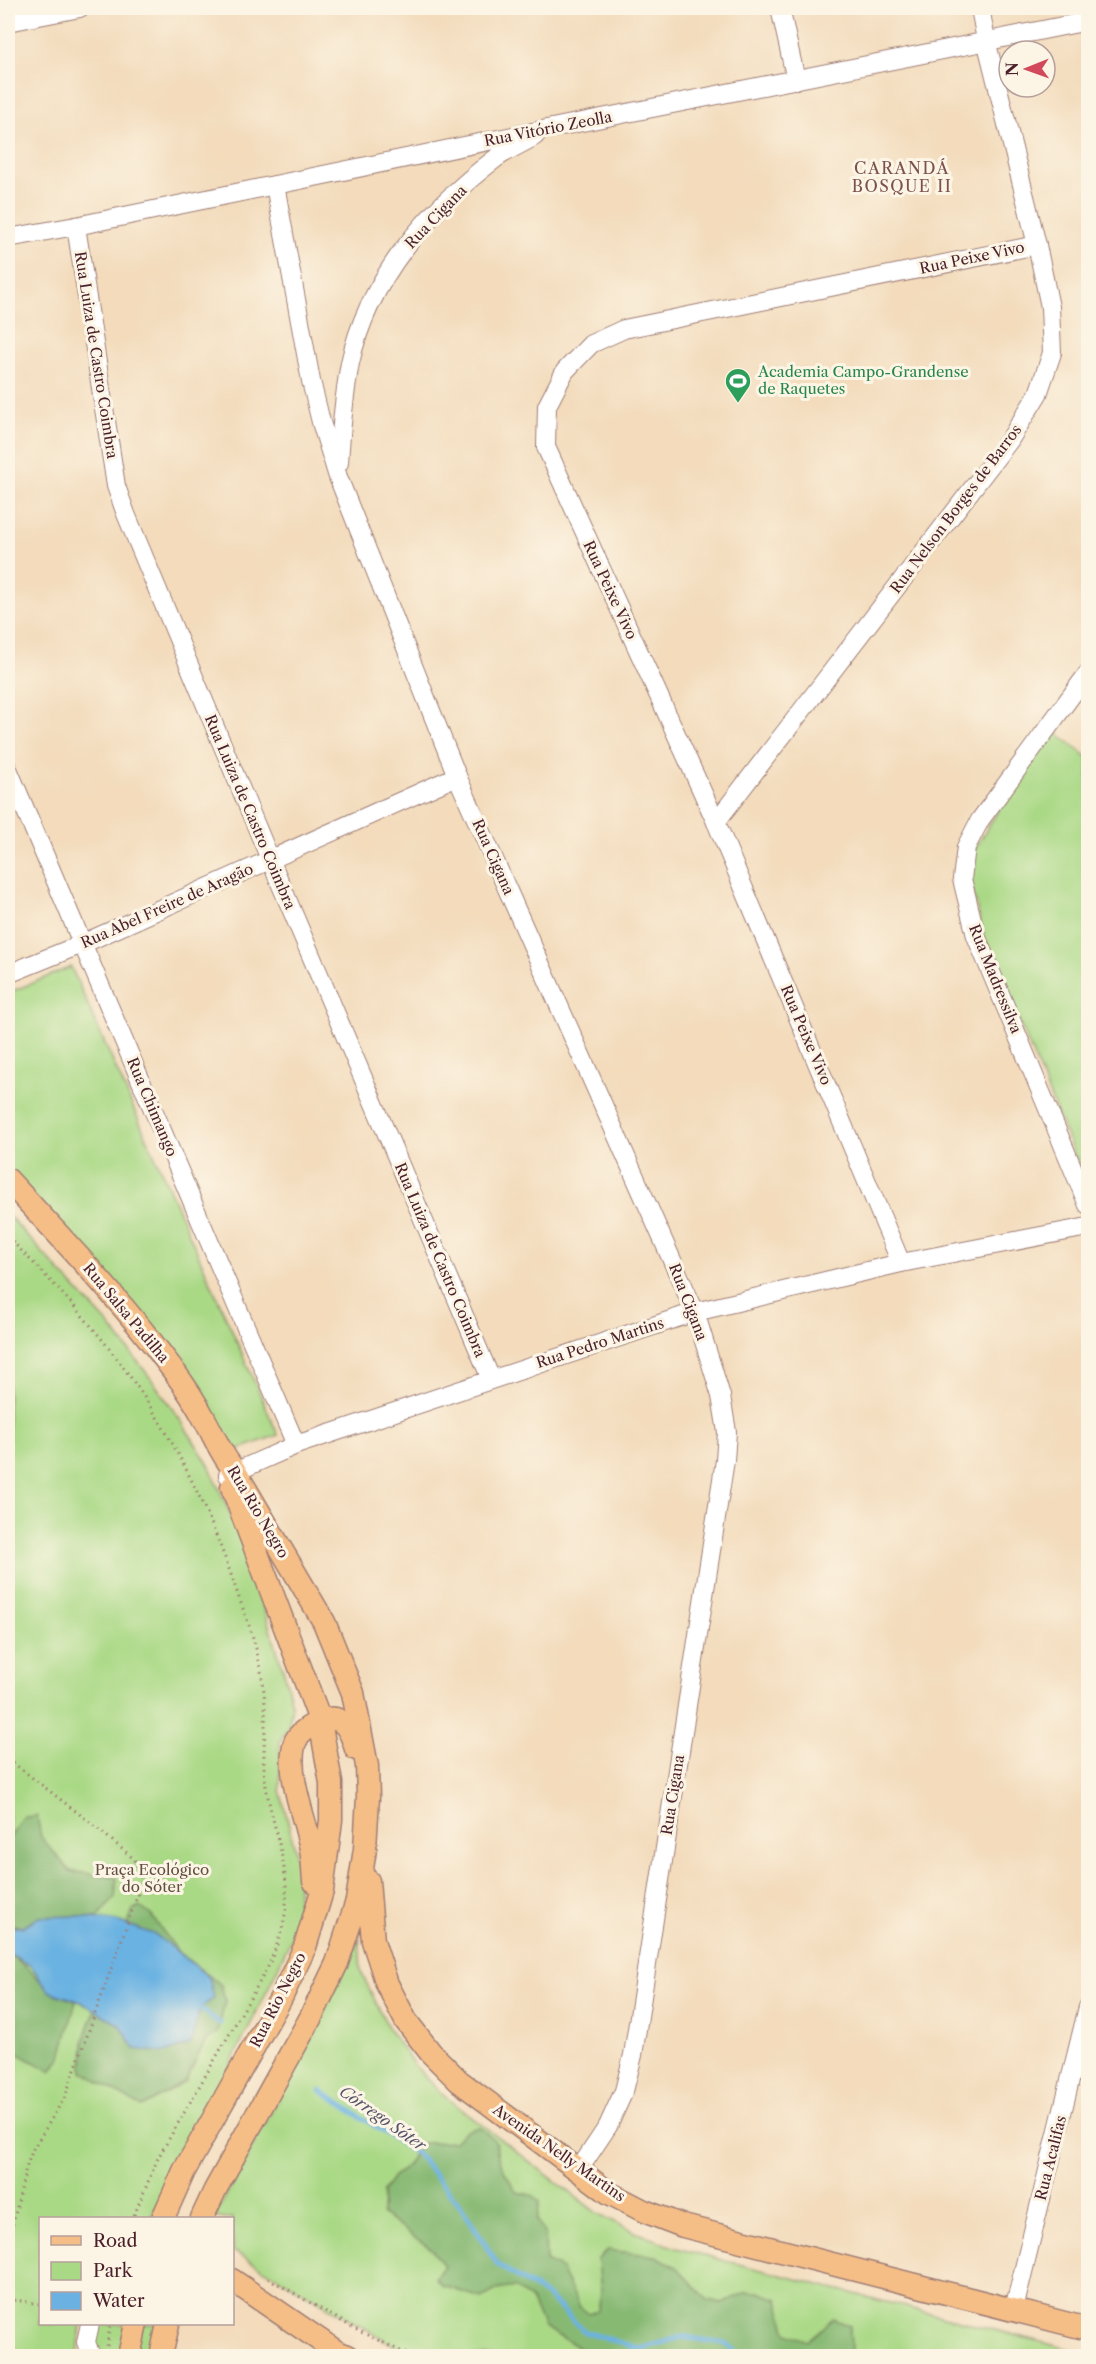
<svg xmlns="http://www.w3.org/2000/svg" width="1096" height="2364" font-family="'Libre Caslon Text',serif">
  <style>
    .green { fill: #aad986; stroke: #7a7c58; stroke-width: 1.5 }
    .forest { fill: #87b973; stroke: #686c4f; stroke-width: 1.5 }
    .water { fill: #6bb2e2; stroke: #5a6886; stroke-width: 1.5 }
    .lines { fill: none; stroke-linecap: round; stroke-linejoin: round }
    .stream { stroke: #6bb2e2; stroke-width: 5 }
    .minor-casing { stroke: #9e7d74; stroke-width: 20 }
    .major-casing { stroke: #9e7d74; stroke-width: 25 }
    .path { stroke: #9e7d74; stroke-width: 3; stroke-dasharray: 1.5 4.5; stroke-linecap: butt }
    .minor { stroke: #fff; stroke-width: 18 }
    .major { stroke: #f6be87; stroke-width: 22 }
    .labels { text-anchor: middle; stroke-width: 6; stroke-linejoin: round; paint-order: stroke }
    .street-label { font-size: 15px; fill: #4a1f2b; stroke: #fcf5e5 }
    .leisure-label { font-size: 15px; fill: #27864d; stroke: #fcf5e5; text-anchor: start }
    .park-label { font-size: 15px; fill: #624e42; stroke: #fcf5e5 }
    .neighbourhood-label { font-size: 16px; letter-spacing: 1.5px; fill: #7d524d; stroke: #fcf5e5 }
    .water-label { font-size: 16px; font-style: italic; fill: #56526b; stroke: #fcf5e5 }
  </style>
  <rect width="100%" height="100%" fill="#fcf5e5"/>
  <filter id="ink" filterUnits="userSpaceOnUse"><feTurbulence type="fractalNoise" baseFrequency=".0167" numOctaves="2"/><feDisplacementMap in="SourceGraphic" scale="12" xChannelSelector="R" yChannelSelector="G"/><feConvolveMatrix kernelMatrix="1 2 1 2 8 2 1 2 1" color-interpolation-filters="sRGB"/></filter>
  <filter id="wash" filterUnits="userSpaceOnUse"><feTurbulence type="fractalNoise" baseFrequency=".008" numOctaves="4" result="noise"/><feDisplacementMap in="SourceGraphic" scale="24" xChannelSelector="R" yChannelSelector="G"/><feGaussianBlur stdDeviation="1.35" result="paint"/><feColorMatrix in="noise" values="0 0 0 0 0 0 0 0 0 0 0 0 0 0 0 0 0 1.4 0 .05"/><feComposite in="paint" operator="in"/></filter>
  <g filter="url(#wash)">
    <rect width="100%" height="100%" fill="#f3dbbc"/>
    <g class="green">
      <path d="M1054,731L1088,757V1188L984,937L970,879L974,850L1001,806Z"/>
      <path d="M71,967L278,1435L234,1451L99,1265L8,1169V993Z"/>
      <path d="M8,1215L110,1326L152,1380L183,1424L209,1465L243,1545L285,1675L292,1706L289,1723L280,1742V1790L295,1850L298,1889L297,1915L291,1939L267,1991L179,2168L150,2218H40V2324H81L78,2356H8Z"/>
      <path d="M359,1939L361,1972L389,2029L414,2065L444,2096L597,2213L635,2232L676,2248L1088,2354V2356H418L402,2350L233,2251L232,2218H214L314,2033Z"/>
      <path d="M92,2324H162L156,2356L97,2355Z"/>
    </g>
    <g class="forest">
      <path d="M37,1816L41,1837L70,1871L117,1878L115,1898L97,1918L76,1916L22,1927L8,1924V1837H10L24,1817Z"/>
      <path d="M140,1907L151,1915L179,1953L221,1985L225,2001L218,2033L206,2040L185,2082L142,2107L83,2072L84,2040L133,1910Z"/>
      <path d="M8,1955L17,1959L55,1994L76,2001L60,2060L51,2071L17,2053L8,2054Z"/>
      <path d="M479,2127L495,2141L499,2161L516,2192L532,2195L540,2201L537,2221L545,2235L546,2261L560,2268L580,2307L589,2314L598,2310L601,2293L598,2259L608,2250L656,2256L677,2267L708,2300L722,2303L747,2292H759L778,2299L787,2333L808,2341L833,2319L850,2326L851,2351L853,2356H594L544,2327L531,2300L515,2287L496,2290L482,2298L443,2286L435,2278L444,2266L433,2250L382,2214L383,2191L393,2176L403,2170L422,2143L454,2142L465,2131Z"/>
    </g>
    <path class="water" d="M76,1916L117,1921L156,1935L209,1977L214,1998L200,2009L191,2044L165,2053L135,2049L121,2026L84,2003L50,1992L31,1966L8,1953V1927H22L39,1917Z"/>
    <g class="lines">
      <g class="stream">
        <path d="M193,2009H200L220,2023"/>
        <path d="M321,2091L416,2153L461,2206L498,2265L547,2296L585,2332L640,2349L682,2337L725,2343L741,2356"/>
      </g>
    </g>
  </g>
  <g filter="url(#ink)">
    <g class="lines">
      <g class="minor-casing">
        <g id="minor">
          <path d="M780,8L796,80"/>
          <path d="M8,22L80,8"/>
          <path d="M275,185L311,381L321,422L338,477L457,776L695,1312L721,1396L727,1432L725,1460L633,2055L624,2091L608,2126L578,2171"/>
          <path d="M76,226L116,486L126,514L270,859L491,1379"/>
          <path d="M8,238L76,226L547,129L1088,21"/>
          <path d="M339,463C341,430 344,396 350,363C368,279 428,210 495,159C507,150 522,144 535,136"/>
          <path d="M1088,673L980,820L966,847L962,879L976,936L1088,1205"/>
          <path d="M8,769L296,1445"/>
          <path d="M716,822L1009,441L1038,394L1052,353L1050,307L1037,245L986,40L980,8"/>
          <path d="M8,974L82,944L457,776"/>
          <path d="M901,1263L716,822L546,447L547,406L565,371L591,344L624,329L1037,245"/>
          <path d="M228,1475L296,1445L695,1312L901,1263L1088,1227"/>
          <path d="M1014,2309L1088,2007"/>
          <path d="M90,2324L86,2342L91,2356"/>
        </g>
      </g>
      <g class="major-casing">
        <g id="major">
          <path d="M8,1180C65,1242 123,1302 173,1370C185,1386 196,1403 205,1420C215,1438 222,1456 235,1471L324,1622L353,1693L367,1766L368,1797L365,1849L357,1901L337,1963L311,2017L215,2190L202,2218"/>
          <path d="M314,1881C313,1871 313,1860 311,1849C305,1817 287,1778 294,1745C296,1737 302,1732 308,1728C336,1709 348,1720 356,1749"/>
          <path d="M368,1881L373,1941L387,1984L406,2021L431,2053L459,2081L609,2193L644,2211L683,2226L1088,2329"/>
          <path d="M163,2218L184,2171L281,1998L305,1947L322,1891L331,1820V1783L320,1720L232,1487"/>
          <path d="M232,2280L337,2352L347,2356"/>
          <path d="M129,2356L136,2324"/>
          <path d="M161,2356L168,2324"/>
        </g>
      </g>
      <g class="path">
        <path d="M8,1237C45,1275 82,1312 114,1355C167,1423 206,1502 234,1583C242,1608 253,1632 258,1657C262,1674 265,1693 265,1711C266,1734 262,1756 265,1779C270,1820 289,1862 286,1904C285,1927 276,1948 267,1969L158,2158L133,2218"/>
        <path d="M8,1759L91,1823L134,1859L140,1871L142,1883L65,2097L33,2149L26,2168L8,2245"/>
        <path d="M268,2278L357,2330L411,2356"/>
        <path d="M8,2299L40,2304"/>
        <path d="M107,2346L110,2324"/>
      </g>
      <use href="#minor" class="minor"/>
      <use href="#major" class="major"/>
    </g>
  </g>
  <defs>
    <g id="stadium-pin" transform="scale(1.35)"><path d="M0 17L-7.5 6A9.5 9.5 0 1 1 7.5 6Z" fill="#2e9e5b" stroke="#fcf5e5"/><path d="M0-5a6.5 5 0 1 0 0 10a6.5 5 0 1 0 0-10ZM-3.5-1.8h7v3.6h-7Z" fill="#fff"/></g>
  </defs>
  <g fill-rule="evenodd">
    <use href="#stadium-pin" x="738" y="381"/>
  </g>
  <g class="labels">
    <g class="street-label">
      <text transform="translate(548 129) rotate(-11)" y="5">Rua Vitório Zeolla</text>
      <text transform="translate(436 217) rotate(-46)" y="5">Rua Cigana</text>
      <text transform="translate(972 258) rotate(-12)" y="5">Rua Peixe Vivo</text>
      <text transform="translate(96 355) rotate(81)" y="5">Rua Luiza de Castro Coimbra</text>
      <text transform="translate(956 509) rotate(-53)" y="5">Rua Nelson Borges de Barros</text>
      <text transform="translate(610 590) rotate(65)" y="5">Rua Peixe Vivo</text>
      <text transform="translate(250 812) rotate(67)" y="5">Rua Luiza de Castro Coimbra</text>
      <text transform="translate(493 857) rotate(66)" y="5">Rua Cigana</text>
      <text transform="translate(167 906) rotate(-24)" y="5">Rua Abel Freire de Aragão</text>
      <text transform="translate(995 979) rotate(68)" y="5">Rua Madressilva</text>
      <text transform="translate(806 1035) rotate(67)" y="5">Rua Peixe Vivo</text>
      <text transform="translate(152 1107) rotate(67)" y="5">Rua Chimango</text>
      <text transform="translate(440 1260) rotate(67)" y="5">Rua Luiza de Castro Coimbra</text>
      <text transform="translate(688 1302) rotate(69)" y="5">Rua Cigana</text>
      <text transform="translate(126 1313) rotate(50)" y="5">Rua Salsa Padilha</text>
      <text transform="translate(600 1343) rotate(-18)" y="5">Rua Pedro Martins</text>
      <text transform="translate(258 1512) rotate(59)" y="5">Rua Rio Negro</text>
      <text transform="translate(673 1795) rotate(-81)" y="5">Rua Cigana</text>
      <text transform="translate(278 2000) rotate(-63)" y="5">Rua Rio Negro</text>
      <text transform="translate(559 2153) rotate(35)" y="5">Avenida Nelly Martins</text>
      <text transform="translate(1051 2158) rotate(-76)" y="5">Rua Acalifas</text>
    </g>
    <g class="leisure-label">
      <text x="758" y="377">Academia Campo-Grandense<tspan x="758" dy="17">de Raquetes</tspan></text>
    </g>
    <g class="park-label">
      <text x="152" y="1875">Praça Ecológico<tspan x="152" dy="17">do Sóter</tspan></text>
    </g>
    <g class="neighbourhood-label">
      <text x="902" y="174">CARANDÁ<tspan x="902" dy="18">BOSQUE II</tspan></text>
    </g>
    <g class="water-label">
      <text transform="translate(383 2118) rotate(35)" y="6">Córrego Sóter</text>
    </g>
  </g>
  <rect width="1096" height="2364" fill="none" stroke="#fcf5e5" stroke-width="30"/>
  <rect x="39" y="2217" width="195" height="108" fill="#fcf5e5" stroke="#b59f9b" stroke-width="1.5"/>
  <rect x="51" y="2236" width="30" height="9" fill="#f6be87" stroke="#b59f9b" stroke-width="1.5"/>
  <text x="93" y="2247" font-size="18" fill="#4a1f2b">Road</text>
  <rect x="51" y="2262" width="30" height="18" fill="#aad986" stroke="#b59f9b" stroke-width="1.5"/>
  <text x="93" y="2277" font-size="18" fill="#4a1f2b">Park</text>
  <rect x="51" y="2292" width="30" height="18" fill="#6bb2e2" stroke="#b59f9b" stroke-width="1.5"/>
  <text x="93" y="2307" font-size="18" fill="#4a1f2b">Water</text>
  <g transform="translate(1027 69) rotate(269)"><circle r="28" fill="#fcf5e5" stroke="#b59f9b" stroke-width="1.5"/>
  <path d="M0-4.5L10 22L0 15L-10 22Z" fill="#d1495b"/>
  <text y="-9" font-size="16" font-weight="bold" text-anchor="middle" fill="#4a1f2b">N</text>
  </g>
</svg>
